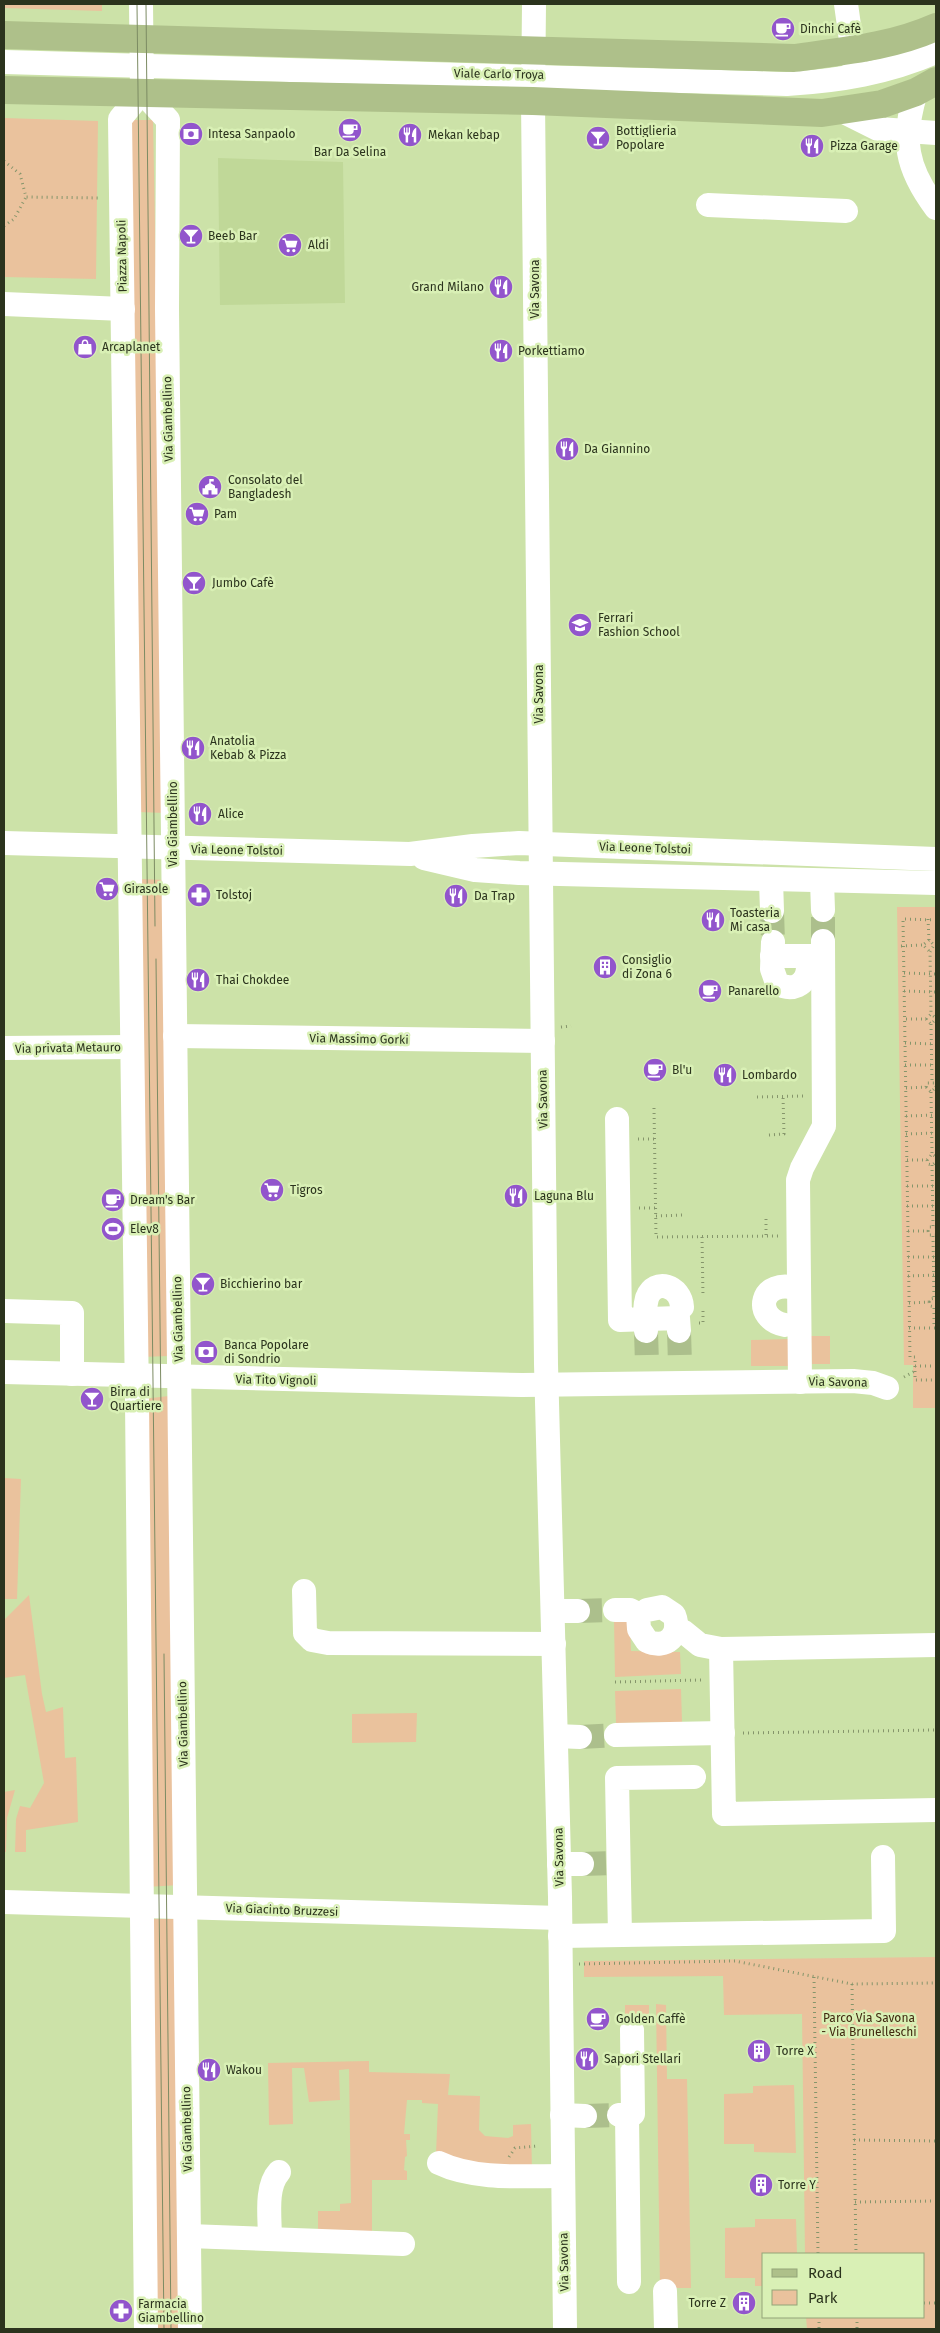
<svg xmlns="http://www.w3.org/2000/svg" width="940" height="2333" font-family="'Fira Sans',sans-serif">
  <style>
    .built { fill: #c0d898 }
    .green { fill: #eac29d }
    .lines { fill: none; stroke-linecap: round; stroke-linejoin: round }
    .minor-tunnel { stroke: #acbf8c; stroke-width: 24; stroke-dasharray: 24 12; stroke-linecap: butt }
    .path { stroke: #85956b; stroke-width: 3; stroke-dasharray: 1 4; stroke-linecap: butt }
    .minor { stroke: #fff; stroke-width: 24 }
    .major { stroke: #aec08a; stroke-width: 28 }
    .tram { stroke: #7c8b63; stroke-width: 1 }
    .labels { text-anchor: middle; stroke-width: 5; stroke-linejoin: round; paint-order: stroke }
    .poi-label { font-size: 12px; fill: #2b331d; stroke: #d9f0b5; text-anchor: start }
    .street-label { font-size: 12px; fill: #2b331d; stroke: #d9f0b5 }
    .park-label { font-size: 12px; fill: #412910; stroke: #d9f0b5 }
  </style>
  <rect width="100%" height="100%" fill="#cce2a8"/>
  <path class="built" d="M218,158L343,162L345,303L220,305Z"/>
  <g class="green">
    <path d="M4,4H102V11L4,8Z"/>
    <path d="M4,118L98,121L96,279L4,277Z"/>
    <path d="M129,120H153L166,813L138,812Z"/>
    <path d="M138,879L166,880L168,1356L142,1357Z"/>
    <path d="M897,907H936V1408H913V1365H904Z"/>
    <path d="M811,1336H830V1364H812Z"/>
    <path d="M790,1339V1366H751V1340Z"/>
    <path d="M169,1396L180,1885L146,1887L143,1399Z"/>
    <path d="M4,1478L21,1479L17,1599H4Z"/>
    <path d="M29,1595L42,1694L46,1712L63,1707L65,1758L76,1757L78,1822L26,1830V1852H15L16,1819L20,1806L30,1808L44,1783L25,1675L4,1678V1620Z"/>
    <path d="M614,1619L630,1622L631,1651L680,1652L681,1674L615,1677Z"/>
    <path d="M681,1689L682,1722L616,1723L615,1691Z"/>
    <path d="M417,1713L416,1742L352,1743V1714Z"/>
    <path d="M15,1790L7,1818L6,1852H4V1792Z"/>
    <path d="M146,1919H179L181,2329H151Z"/>
    <path d="M936,1957V2329H807L806,2317H924V2254H805L802,2014L724,2015L723,1976L584,1977V1961Z"/>
    <path d="M656,2004L666,2005L667,2079H687L691,2288H660Z"/>
    <rect x="625" y="2005" width="24" height="20"/>
    <path d="M369,2061V2072L450,2074L448,2095L480,2096L479,2130L485,2136L508,2138L513,2136V2125L531,2124L532,2172L462,2166L436,2154L438,2104L422,2103V2100H407L404,2134H410V2140H406L407,2156L405,2157L404,2170L407,2171V2180H372V2236L318,2234V2211H340V2204L351,2203L349,2069L339,2070L340,2100L309,2102L304,2068H292L293,2124L269,2125L268,2063Z"/>
    <path d="M794,2085L796,2153L754,2152V2144H724V2094L753,2093V2086Z"/>
    <path d="M755,2219H796L797,2254H764V2286H755V2278H725V2228L755,2227Z"/>
  </g>
  <g class="lines">
    <g class="minor-tunnel">
      <path d="M772,911L773,942"/>
      <path d="M823,941V910"/>
      <path d="M646,1331L647,1364"/>
      <path d="M679,1331L680,1364"/>
      <path d="M578,1611L615,1610"/>
      <path d="M580,1737L616,1735"/>
      <path d="M582,1864L612,1863"/>
      <path d="M585,2116L619,2115"/>
    </g>
    <g class="path">
      <path d="M4,161L20,174L26,197L101,198"/>
      <path d="M4,226L14,219L26,197"/>
      <path d="M928,919L929,940L934,945L930,952L931,1014"/>
      <path d="M936,920L903,919L910,1357H915V1380H936"/>
      <path d="M929,940L923,945L930,952"/>
      <path d="M901,946L923,945"/>
      <path d="M904,973L936,974"/>
      <path d="M904,991L936,992"/>
      <path d="M906,1019H926L931,1024L936,1019"/>
      <path d="M926,1019L931,1014L936,1018"/>
      <path d="M931,1024L932,1083"/>
      <path d="M561,1027L571,1026"/>
      <path d="M905,1043L936,1044"/>
      <path d="M905,1065H936"/>
      <path d="M926,1087L931,1092L936,1087"/>
      <path d="M906,1088L926,1087L927,1083H935L936,1087"/>
      <path d="M931,1092L932,1154"/>
      <path d="M757,1097L803,1096"/>
      <path d="M654,1108L656,1237L778,1236"/>
      <path d="M906,1116L936,1115"/>
      <path d="M906,1134L936,1133"/>
      <path d="M769,1135L784,1134L783,1096"/>
      <path d="M638,1139H655"/>
      <path d="M907,1160H927L932,1154L936,1157"/>
      <path d="M927,1160L928,1164L932,1165L936,1162"/>
      <path d="M932,1165L933,1226"/>
      <path d="M907,1186H936"/>
      <path d="M907,1206H936"/>
      <path d="M639,1208H655"/>
      <path d="M656,1216L684,1215"/>
      <path d="M766,1219V1236"/>
      <path d="M908,1231H928L929,1235H936"/>
      <path d="M928,1231L929,1227H936"/>
      <path d="M933,1236L934,1297"/>
      <path d="M702,1237L703,1297"/>
      <path d="M908,1257H936"/>
      <path d="M908,1276L936,1275"/>
      <path d="M929,1302L930,1299L936,1298"/>
      <path d="M909,1303L929,1302L930,1306L936,1307"/>
      <path d="M934,1308V1328"/>
      <path d="M699,1323H703V1311"/>
      <path d="M909,1328H936"/>
      <path d="M915,1366H936"/>
      <path d="M904,1377L915,1371"/>
      <path d="M615,1682L701,1680"/>
      <path d="M743,1733L936,1730"/>
      <path d="M579,1964L735,1961L852,1984L936,1983"/>
      <path d="M814,1977L818,2254"/>
      <path d="M852,1984L856,2254"/>
      <path d="M854,2140L936,2141"/>
      <path d="M509,2157L515,2148L537,2146"/>
      <path d="M855,2202L936,2201"/>
      <path d="M924,2303H936"/>
      <path d="M819,2317V2329"/>
      <path d="M857,2317V2329"/>
    </g>
    <g class="minor">
      <path d="M141,4L142,92L120,119L137,1401L146,2329"/>
      <path d="M534,4L533,101L546,1364L560,1897L565,2329"/>
      <path d="M846,4L855,69"/>
      <path d="M4,62L787,84C839,81 888,73 936,52"/>
      <path d="M142,92L168,120L167,309L190,2329"/>
      <path d="M916,92C901,140 906,168 936,208"/>
      <path d="M840,110L878,129L936,133"/>
      <path d="M708,205L846,211"/>
      <path d="M4,304L123,309"/>
      <path d="M4,843L410,854L473,846L519,843L936,859"/>
      <path d="M424,858L475,870L519,873L936,883"/>
      <path d="M771,880L772,911"/>
      <path d="M822,881L823,910"/>
      <path d="M773,942L772,969L777,983C791,992 807,986 808,968"/>
      <path d="M772,956H823"/>
      <path d="M175,1036L543,1041"/>
      <path d="M4,1048L131,1047"/>
      <path d="M617,1119L620,1320L678,1318L679,1331"/>
      <path d="M4,1311L72,1313V1374"/>
      <path d="M785,1325C752,1319 759,1276 799,1289"/>
      <path d="M646,1331C645,1321 644,1308 647,1298C655,1277 681,1286 682,1307"/>
      <path d="M4,1372L522,1385L853,1381L873,1383L887,1388"/>
      <path d="M800,1382L798,1180L802,1168L824,1126L823,941"/>
      <path d="M304,1591L305,1633L312,1640L328,1643L554,1644"/>
      <path d="M615,1610H630L638,1614L639,1629L647,1641C666,1650 682,1635 674,1615L662,1607L647,1610"/>
      <path d="M553,1611H578"/>
      <path d="M676,1629L684,1632L700,1645L721,1649L936,1645"/>
      <path d="M721,1649L724,1814L936,1810"/>
      <path d="M616,1735L723,1733"/>
      <path d="M556,1736L580,1737"/>
      <path d="M559,1864H582"/>
      <path d="M4,1902L560,1918"/>
      <path d="M620,1935L617,1778L694,1777"/>
      <path d="M560,1936L884,1931L883,1857"/>
      <path d="M627,2114L629,2282"/>
      <path d="M562,2115L585,2116"/>
      <path d="M619,2115L633,2114L632,2030"/>
      <path d="M439,2163C474,2180 524,2176 563,2176"/>
      <path d="M189,2236L403,2244"/>
      <path d="M270,2239C270,2218 265,2187 279,2172"/>
      <path d="M665,2291L666,2329"/>
    </g>
    <g class="major">
      <path d="M4,35L794,58C843,51 891,47 936,27"/>
      <path d="M4,90L533,101L822,113L882,104L916,92L936,81"/>
    </g>
    <g class="tram">
      <path d="M137,4L164,2329"/>
      <path d="M146,4L155,926"/>
      <path d="M156,959L161,1411"/>
      <path d="M164,1654L171,2329"/>
    </g>
  </g>
  <defs>
    <g id="cafe-disc" transform="scale(1.25)"><circle r="9.5" fill="#9255cc" stroke="#d9f0b5"/><path d="M-5.5-4.5H6V0H3Q3 3.5 0 3.5H-2.5Q-5.5 3.5-5.5 0ZM3-3.2v2h1.7v-2ZM-6 4.5H4V6H-6Z" fill="#fff"/></g>
    <g id="bank-disc" transform="scale(1.25)"><circle r="9.5" fill="#9255cc" stroke="#d9f0b5"/><path d="M-6-4H6V4H-6ZM0-2.3a2.3 2.3 0 1 0 0 4.6a2.3 2.3 0 1 0 0-4.6Z" fill="#fff"/></g>
    <g id="restaurant-disc" transform="scale(1.25)"><circle r="9.5" fill="#9255cc" stroke="#d9f0b5"/><path d="M-5-6h1v4h1v-4h1v4h1v-4h1v5L-1.5 .5V6h-2V.5L-5-1ZM5-6V6H3V1.5H1.5Q1.5-4 5-6Z" fill="#fff"/></g>
    <g id="bar-disc" transform="scale(1.25)"><circle r="9.5" fill="#9255cc" stroke="#d9f0b5"/><path d="M-6-5H6L.8 .8V4.5H3.5V6h-7V4.5H-.8V.8Z" fill="#fff"/></g>
    <g id="supermarket-disc" transform="scale(1.25)"><circle r="9.5" fill="#9255cc" stroke="#d9f0b5"/><path d="M-6-5.5h2.5l.6 2H6L4.5 2H-2.5L-4.4-4H-6ZM-1.5 3.2a1.3 1.3 0 1 0 .1 0ZM3 3.2a1.3 1.3 0 1 0 .1 0Z" fill="#fff"/></g>
    <g id="shop-disc" transform="scale(1.25)"><circle r="9.5" fill="#9255cc" stroke="#d9f0b5"/><path d="M-5-2.5h2.3a2.7 3.5 0 0 1 5.4 0H5L5.5 6h-11ZM-1.5-2.5h3a1.5 2.3 0 0 0-3 0Z" fill="#fff"/></g>
    <g id="civic-disc" transform="scale(1.25)"><circle r="9.5" fill="#9255cc" stroke="#d9f0b5"/><path d="M-.6-6.5H3V-4.5H.6V-3L4-1V1h2V6H-6V1h2V-1L-.6-3ZM-1.2 2.5V6h2.4V2.5Z" fill="#fff"/></g>
    <g id="school-disc" transform="scale(1.25)"><circle r="9.5" fill="#9255cc" stroke="#d9f0b5"/><path d="M0-5L7-2L0 1L-7-2ZM-4 1L0 2.5L4 1V4Q0 6-4 4Z" fill="#fff"/></g>
    <g id="pharmacy-disc" transform="scale(1.25)"><circle r="9.5" fill="#9255cc" stroke="#d9f0b5"/><path d="M-2-6h4v4h4v4h-4v4h-4v-4h-4v-4h4Z" fill="#fff"/></g>
    <g id="building-disc" transform="scale(1.25)"><circle r="9.5" fill="#9255cc" stroke="#d9f0b5"/><path d="M-4-6H4V6H1V3H-1V6H-4ZM-2.5-4.3h1.7v1.8h-1.7ZM.8-4.3h1.7v1.8H.8ZM-2.5-1h1.7V.8h-1.7ZM.8-1h1.7V.8H.8Z" fill="#fff"/></g>
    <g id="stadium-disc" transform="scale(1.25)"><circle r="9.5" fill="#9255cc" stroke="#d9f0b5"/><path d="M0-5a6.5 5 0 1 0 0 10a6.5 5 0 1 0 0-10ZM-3.5-1.8h7v3.6h-7Z" fill="#fff"/></g>
  </defs>
  <g fill-rule="evenodd">
    <use href="#cafe-disc" x="783" y="29"/>
    <use href="#cafe-disc" x="350" y="130"/>
    <use href="#bank-disc" x="191" y="134"/>
    <use href="#restaurant-disc" x="410" y="135"/>
    <use href="#bar-disc" x="598" y="138"/>
    <use href="#restaurant-disc" x="812" y="146"/>
    <use href="#bar-disc" x="191" y="236"/>
    <use href="#supermarket-disc" x="290" y="245"/>
    <use href="#restaurant-disc" x="501" y="287"/>
    <use href="#shop-disc" x="85" y="347"/>
    <use href="#restaurant-disc" x="501" y="351"/>
    <use href="#restaurant-disc" x="567" y="449"/>
    <use href="#civic-disc" x="210" y="487"/>
    <use href="#supermarket-disc" x="197" y="514"/>
    <use href="#bar-disc" x="194" y="583"/>
    <use href="#school-disc" x="580" y="625"/>
    <use href="#restaurant-disc" x="193" y="748"/>
    <use href="#restaurant-disc" x="200" y="814"/>
    <use href="#supermarket-disc" x="107" y="889"/>
    <use href="#pharmacy-disc" x="199" y="895"/>
    <use href="#restaurant-disc" x="456" y="896"/>
    <use href="#restaurant-disc" x="713" y="920"/>
    <use href="#building-disc" x="605" y="967"/>
    <use href="#restaurant-disc" x="198" y="980"/>
    <use href="#cafe-disc" x="710" y="991"/>
    <use href="#cafe-disc" x="655" y="1070"/>
    <use href="#restaurant-disc" x="725" y="1075"/>
    <use href="#supermarket-disc" x="272" y="1190"/>
    <use href="#restaurant-disc" x="516" y="1196"/>
    <use href="#cafe-disc" x="113" y="1200"/>
    <use href="#stadium-disc" x="113" y="1229"/>
    <use href="#bar-disc" x="203" y="1284"/>
    <use href="#bank-disc" x="206" y="1352"/>
    <use href="#bar-disc" x="92" y="1399"/>
    <use href="#cafe-disc" x="598" y="2019"/>
    <use href="#building-disc" x="759" y="2051"/>
    <use href="#restaurant-disc" x="587" y="2059"/>
    <use href="#restaurant-disc" x="209" y="2070"/>
    <use href="#building-disc" x="761" y="2185"/>
    <use href="#building-disc" x="744" y="2303"/>
    <use href="#pharmacy-disc" x="121" y="2311"/>
  </g>
  <g class="labels">
    <g class="poi-label">
      <text x="800" y="33">Dinchi Cafè</text>
      <text x="616" y="135">Bottiglieria<tspan x="616" dy="14">Popolare</tspan></text>
      <text x="208" y="138">Intesa Sanpaolo</text>
      <text x="428" y="139">Mekan kebap</text>
      <text x="830" y="150">Pizza Garage</text>
      <text x="350" y="156" text-anchor="middle">Bar Da Selina</text>
      <text x="208" y="240">Beeb Bar</text>
      <text x="308" y="249">Aldi</text>
      <text x="484" y="291" text-anchor="end">Grand Milano</text>
      <text x="102" y="351">Arcaplanet</text>
      <text x="518" y="355">Porkettiamo</text>
      <text x="584" y="453">Da Giannino</text>
      <text x="228" y="484">Consolato del<tspan x="228" dy="14">Bangladesh</tspan></text>
      <text x="214" y="518">Pam</text>
      <text x="212" y="587">Jumbo Cafè</text>
      <text x="598" y="622">Ferrari<tspan x="598" dy="14">Fashion School</tspan></text>
      <text x="210" y="745">Anatolia<tspan x="210" dy="14">Kebab &amp; Pizza</tspan></text>
      <text x="218" y="818">Alice</text>
      <text x="124" y="893">Girasole</text>
      <text x="216" y="899">Tolstoj</text>
      <text x="474" y="900">Da Trap</text>
      <text x="730" y="917">Toasteria<tspan x="730" dy="14">Mi casa</tspan></text>
      <text x="622" y="964">Consiglio<tspan x="622" dy="14">di Zona 6</tspan></text>
      <text x="216" y="984">Thai Chokdee</text>
      <text x="728" y="995">Panarello</text>
      <text x="672" y="1074">Bl'u</text>
      <text x="742" y="1079">Lombardo</text>
      <text x="290" y="1194">Tigros</text>
      <text x="534" y="1200">Laguna Blu</text>
      <text x="130" y="1204">Dream's Bar</text>
      <text x="130" y="1233">Elev8</text>
      <text x="220" y="1288">Bicchierino bar</text>
      <text x="224" y="1349">Banca Popolare<tspan x="224" dy="14">di Sondrio</tspan></text>
      <text x="110" y="1396">Birra di<tspan x="110" dy="14">Quartiere</tspan></text>
      <text x="616" y="2023">Golden Caffè</text>
      <text x="776" y="2055">Torre X</text>
      <text x="604" y="2063">Sapori Stellari</text>
      <text x="226" y="2074">Wakou</text>
      <text x="778" y="2189">Torre Y</text>
      <text x="726" y="2307" text-anchor="end">Torre Z</text>
      <text x="138" y="2308">Farmacia<tspan x="138" dy="14">Giambellino</tspan></text>
    </g>
    <g class="street-label">
      <text transform="translate(499 74) rotate(1)" y="4">Viale Carlo Troya</text>
      <text transform="translate(122 256) rotate(-91)" y="4">Piazza Napoli</text>
      <text transform="translate(535 289) rotate(-90)" y="4">Via Savona</text>
      <text transform="translate(168 419) rotate(-91)" y="4">Via Giambellino</text>
      <text transform="translate(539 694) rotate(-90)" y="4">Via Savona</text>
      <text transform="translate(173 824) rotate(-90)" y="4">Via Giambellino</text>
      <text transform="translate(645 848) rotate(2)" y="4">Via Leone Tolstoi</text>
      <text transform="translate(237 850) rotate(1)" y="4">Via Leone Tolstoi</text>
      <text transform="translate(359 1039) rotate(1)" y="4">Via Massimo Gorki</text>
      <text transform="translate(68 1048) rotate(-1)" y="4">Via privata Metauro</text>
      <text transform="translate(543 1099) rotate(-91)" y="4">Via Savona</text>
      <text transform="translate(178 1319) rotate(-91)" y="4">Via Giambellino</text>
      <text transform="translate(276 1380) rotate(1)" y="4">Via Tito Vignoli</text>
      <text transform="translate(838 1382) rotate(1)" y="4">Via Savona</text>
      <text transform="translate(183 1724) rotate(-91)" y="4">Via Giambellino</text>
      <text transform="translate(559 1857) rotate(-91)" y="4">Via Savona</text>
      <text transform="translate(282 1910) rotate(2)" y="4">Via Giacinto Bruzzesi</text>
      <text transform="translate(187 2129) rotate(-91)" y="4">Via Giambellino</text>
      <text transform="translate(564 2262) rotate(-91)" y="4">Via Savona</text>
    </g>
    <g class="park-label">
      <text x="869" y="2022">Parco Via Savona<tspan x="869" dy="14">- Via Brunelleschi</tspan></text>
    </g>
  </g>
  <rect width="940" height="2333" fill="none" stroke="#2b331d" stroke-width="10"/>
  <rect x="762" y="2253" width="162" height="65" fill="#d9f0b5" stroke="#93a478"/>
  <rect x="772" y="2269" width="25" height="8" fill="#aec08a" stroke="#93a478"/>
  <text x="808" y="2278" font-size="15" fill="#2b331d">Road</text>
  <rect x="772" y="2290" width="25" height="15" fill="#eac29d" stroke="#93a478"/>
  <text x="808" y="2303" font-size="15" fill="#2b331d">Park</text>
</svg>
